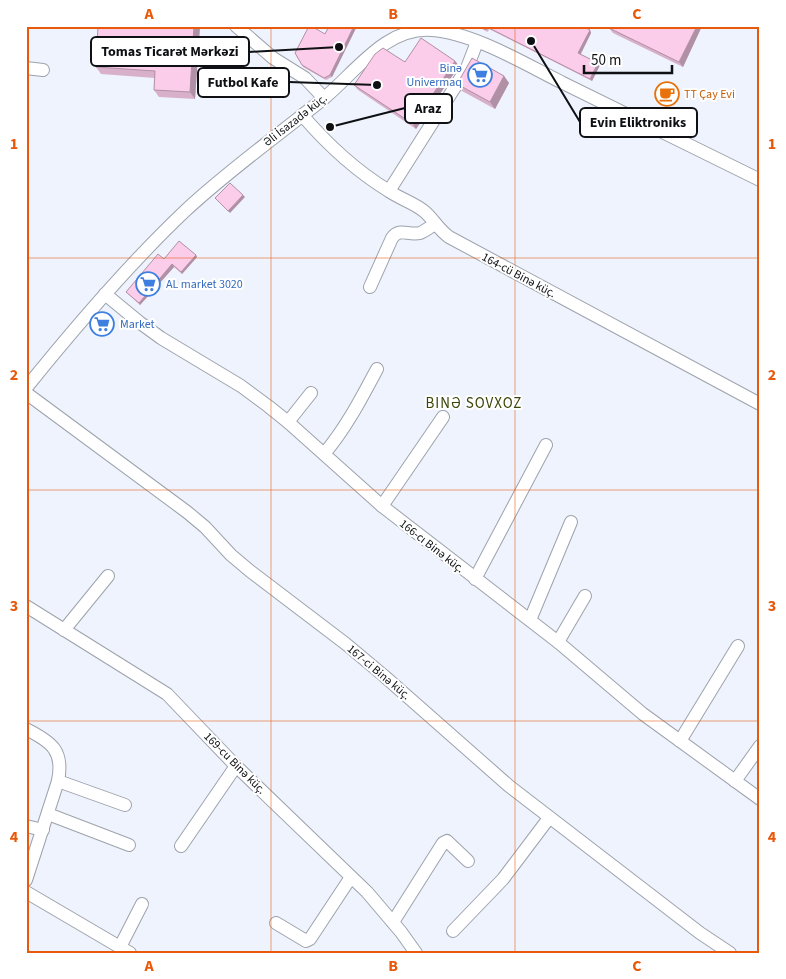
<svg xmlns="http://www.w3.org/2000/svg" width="786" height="979" font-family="'Source Sans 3',sans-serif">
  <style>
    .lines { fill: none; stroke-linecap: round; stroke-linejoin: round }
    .minor-casing { stroke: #9da2ac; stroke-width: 14 }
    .minor { stroke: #fff; stroke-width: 12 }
    .wall { fill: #d9b0c9 }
    .shaded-wall { fill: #b090a4 }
    .building { fill: #fccdea; stroke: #b090a4 }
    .grid { fill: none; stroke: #e8590c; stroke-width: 1; stroke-opacity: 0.55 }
    .labels { text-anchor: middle; stroke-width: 4; stroke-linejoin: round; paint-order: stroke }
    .shop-label { font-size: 12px; fill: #366cbe; stroke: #fff; text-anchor: start }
    .food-label { font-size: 12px; fill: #c56008; stroke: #fff; text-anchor: start }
    .street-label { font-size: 12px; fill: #0e1013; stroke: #fff }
    .quarter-label { font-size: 15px; letter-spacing: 1px; fill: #3c4509; stroke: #fff }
    .leader { fill: none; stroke: #0e1013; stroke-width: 2 }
    .callout-dot { fill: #0e1013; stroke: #fff; stroke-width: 2 }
    .callout { fill: #fff; stroke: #0e1013; stroke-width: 2 }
    .callout-label { font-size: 14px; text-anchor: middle; font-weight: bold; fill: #0e1013 }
    .neatline { fill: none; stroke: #e8590c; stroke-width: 2 }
    .grid-label { font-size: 16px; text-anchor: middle; font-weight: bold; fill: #e8590c }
  </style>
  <rect width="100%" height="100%" fill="#eef3fd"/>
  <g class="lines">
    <g class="minor-casing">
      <g id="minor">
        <path d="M236,26L273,58L305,78L324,98"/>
        <path d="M26,68L43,70"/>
        <path d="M302,115C327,144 356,171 389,191C400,199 415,203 425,212C434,220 439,230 449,237L760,404"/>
        <path d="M389,191L467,68L477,42"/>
        <path d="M370,287L392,238C400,227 408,236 420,233C425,231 430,227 435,224"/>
        <path d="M105,294L139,322L161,338L241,386L268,406L288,422L382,506L558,642L643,714L760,799"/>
        <path d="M26,388C76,326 127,266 185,211C229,170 277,136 323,99C355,73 386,26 432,30C474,33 525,64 563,83C629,115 694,148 760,180"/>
        <path d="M26,393L187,512L205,527L231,555L250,571L346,644L383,675L509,786L700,933L730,953"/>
        <path d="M288,422L311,393"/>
        <path d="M324,454C346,428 361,399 377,369"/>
        <path d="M382,506L443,417"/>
        <path d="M475,579L546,445"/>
        <path d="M26,606L167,694L236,766L367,892L401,932L416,953"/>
        <path d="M530,620L571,522"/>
        <path d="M64,630L108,576"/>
        <path d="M558,642L585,596"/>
        <path d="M26,729C52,742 64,751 58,781L26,880"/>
        <path d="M680,741L738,646"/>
        <path d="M58,781L125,805"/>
        <path d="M735,781L760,746"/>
        <path d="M48,814L129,845"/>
        <path d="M26,826L43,830"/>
        <path d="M181,846L236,766"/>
        <path d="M26,892L130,953"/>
        <path d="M393,922L443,843L447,841L468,861"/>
        <path d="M276,923L306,941L310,939L351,877"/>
        <path d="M453,931L503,879L549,818"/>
        <path d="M120,947L142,904"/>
      </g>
    </g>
    <use href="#minor" class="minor"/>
  </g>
  <g class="wall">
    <path d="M200,26L195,99L159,97L154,90L155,78L101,74L96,67Z"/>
    <path d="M329,26H357L332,77L326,80L303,67L295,53L325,34Z"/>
    <path d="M476,26H582L590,30L591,33L581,54L600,65L592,81L489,29L488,32Z"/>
    <path d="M673,26H702L683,67L613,33L609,28Z"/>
    <path d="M455,61L459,66L416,129L358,90L354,85L405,62Z"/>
    <path d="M504,76L509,83L495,109L462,91L457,84Z"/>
    <path d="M196,255L197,257L182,274L174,267L140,305L126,292L164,259Z"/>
  </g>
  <g class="shaded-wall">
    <path d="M194,26H200L195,99L190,92Z"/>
    <path d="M354,26H357L332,77L330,75Z"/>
    <path d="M697,26H702L683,67L679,62Z"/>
    <path d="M590,30L591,33L580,55L578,53Z"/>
    <path d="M455,61L459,66L416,129L413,124Z"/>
    <path d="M598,63L600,65L592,81L590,79Z"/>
    <path d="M504,76L509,83L495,109L490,102Z"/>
    <path d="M243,195L245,197L230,213L228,211Z"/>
    <path d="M196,255L197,257L182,274L181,272Z"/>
    <path d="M172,264L174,267L140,305L139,303Z"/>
  </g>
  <g class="building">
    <path d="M98,26H194L190,92L154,90L155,71L96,67Z"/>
    <path d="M309,26H311L325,34L329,26H354L330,75L324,78L302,65L295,53Z"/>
    <path d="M479,26H582L590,30L578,53L598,63L590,79L487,27L486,30Z"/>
    <path d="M610,26L673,27L697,26L679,62L609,28Z"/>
    <path d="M421,38L455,61L413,124L354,85L375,54L383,48L405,62Z"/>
    <path d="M472,58L504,76L490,102L457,84Z"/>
    <path d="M230,183L243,195L228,211L215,198Z"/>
    <path d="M179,241L196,255L181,272L172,264L139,303L126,292L158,254L164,259Z"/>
  </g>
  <path class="grid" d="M271,26V953M515,26V953M26,258H760M26,490H760M26,721H760"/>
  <defs>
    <g id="supermarket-ring" transform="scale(1.25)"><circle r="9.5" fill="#fff" stroke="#3f7fe0" stroke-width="1.5"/><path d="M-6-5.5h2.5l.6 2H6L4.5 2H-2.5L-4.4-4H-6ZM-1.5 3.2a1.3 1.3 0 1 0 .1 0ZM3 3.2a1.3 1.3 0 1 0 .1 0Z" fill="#3f7fe0"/></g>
    <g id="cafe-ring" transform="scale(1.25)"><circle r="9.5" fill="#fff" stroke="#e8710a" stroke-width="1.5"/><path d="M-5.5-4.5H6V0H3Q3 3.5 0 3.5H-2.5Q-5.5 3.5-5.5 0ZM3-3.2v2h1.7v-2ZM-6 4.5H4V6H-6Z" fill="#e8710a"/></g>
  </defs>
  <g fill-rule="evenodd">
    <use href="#supermarket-ring" x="480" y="75"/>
    <use href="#cafe-ring" x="667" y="94"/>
    <use href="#supermarket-ring" x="148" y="284"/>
    <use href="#supermarket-ring" x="102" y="324"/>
  </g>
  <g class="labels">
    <g class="shop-label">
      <text x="462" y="72" text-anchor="end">Binə<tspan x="462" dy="14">Univermaq</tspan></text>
      <text x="166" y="288">AL market 3020</text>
      <text x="120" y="328">Market</text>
    </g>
    <g class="food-label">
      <text x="684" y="98">TT Çay Evi</text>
    </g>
    <g class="street-label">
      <text transform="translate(295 120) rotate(-38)" y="4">Əli İsazadə küç.</text>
      <text transform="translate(519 275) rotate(28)" y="4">164-cü Binə küç.</text>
      <text transform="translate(432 546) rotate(38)" y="4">166-cı Binə küç.</text>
      <text transform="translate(379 672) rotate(40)" y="4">167-ci Binə küç.</text>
      <text transform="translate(235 763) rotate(45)" y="4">169-cu Binə küç.</text>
    </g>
    <g class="quarter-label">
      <text x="474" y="408">BINƏ SOVXOZ</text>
    </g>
  </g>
  <path class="leader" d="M339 47L249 52M377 85L289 82M330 127L405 108M531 41L580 122"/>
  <g class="callout-dot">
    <circle cx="339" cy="47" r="5"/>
    <circle cx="377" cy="85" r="5"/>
    <circle cx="330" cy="127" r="5"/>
    <circle cx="531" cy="41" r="5"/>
  </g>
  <g class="callout">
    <rect x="91" y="37" width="158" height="29" rx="5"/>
    <rect x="198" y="68" width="91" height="29" rx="5"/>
    <rect x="405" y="94" width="47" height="29" rx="5"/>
    <rect x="580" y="108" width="117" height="29" rx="5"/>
  </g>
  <g class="callout-label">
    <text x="170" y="56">Tomas Ticarət Mərkəzi</text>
    <text x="243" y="87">Futbol Kafe</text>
    <text x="428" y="113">Araz</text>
    <text x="638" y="127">Evin Eliktroniks</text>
  </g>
  <rect width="786" height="979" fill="none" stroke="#ffffff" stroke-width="55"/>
  <path d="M584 65v8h88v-8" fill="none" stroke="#0e1013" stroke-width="2.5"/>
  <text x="591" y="65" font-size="15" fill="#0e1013" stroke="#ffffff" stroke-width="4" paint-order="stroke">50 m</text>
  <rect x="28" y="28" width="730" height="924" class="neatline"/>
  <g class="grid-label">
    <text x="149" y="19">A</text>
    <text x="393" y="19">B</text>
    <text x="637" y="19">C</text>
    <text x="14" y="149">1</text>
    <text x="772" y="149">1</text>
    <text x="14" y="380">2</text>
    <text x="772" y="380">2</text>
    <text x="14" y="611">3</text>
    <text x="772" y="611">3</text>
    <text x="14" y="842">4</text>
    <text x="772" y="842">4</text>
    <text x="149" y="971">A</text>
    <text x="393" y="971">B</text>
    <text x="637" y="971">C</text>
  </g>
</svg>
